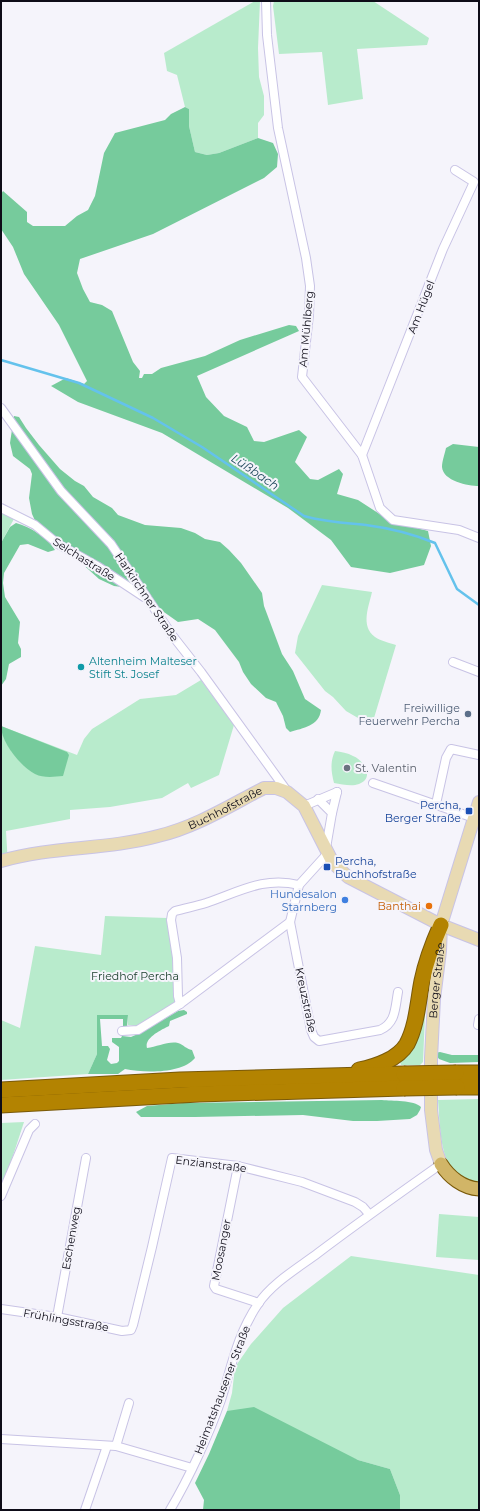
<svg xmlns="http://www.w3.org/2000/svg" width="480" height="1511" font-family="Montserrat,sans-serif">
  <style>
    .green { fill: #b8ebcc }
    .forest { fill: #76cb9c }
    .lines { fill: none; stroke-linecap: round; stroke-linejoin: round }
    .stream { stroke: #64c2ec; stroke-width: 2.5 }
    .minor-casing { stroke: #c8c3e5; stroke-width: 10 }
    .secondary-casing { stroke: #c8c3e5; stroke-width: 14 }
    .primary-casing { stroke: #795909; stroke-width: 15 }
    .motorway-casing { stroke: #795909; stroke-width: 17 }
    .minor { stroke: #fff; stroke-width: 8 }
    .secondary { stroke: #e8dab3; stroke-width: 12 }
    .primary { stroke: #d1b567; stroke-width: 13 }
    .motorway { stroke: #b38301; stroke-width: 15 }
    .motorway-bridge-casing { stroke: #795909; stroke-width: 17; stroke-linecap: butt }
    .motorway-bridge { stroke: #b38301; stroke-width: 15 }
    .culture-dot { fill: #0f9aa8; stroke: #f5f4fb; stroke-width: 1.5 }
    .service-dot { fill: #5c6f8a; stroke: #f5f4fb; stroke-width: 1.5 }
    .worship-dot { fill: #6b7280; stroke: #f5f4fb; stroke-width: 1.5 }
    .transit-dot { fill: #1a4fb4; stroke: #f5f4fb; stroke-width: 1.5 }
    .shop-dot { fill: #3f7fe0; stroke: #f5f4fb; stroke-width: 1.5 }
    .food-dot { fill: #e8710a; stroke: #f5f4fb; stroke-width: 1.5 }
    .labels { text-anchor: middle; stroke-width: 4; stroke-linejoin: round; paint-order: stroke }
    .street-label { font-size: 11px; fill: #0e0c18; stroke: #f5f4fb }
    .culture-label { font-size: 11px; fill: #0d838f; stroke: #f5f4fb; text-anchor: start }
    .service-label { font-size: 11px; fill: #4e5e75; stroke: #f5f4fb; text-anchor: end }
    .worship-label { font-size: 11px; fill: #5b616d; stroke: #f5f4fb; text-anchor: start }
    .transit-label { font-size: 11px; fill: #164399; stroke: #f5f4fb; text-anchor: end }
    .shop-label { font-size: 11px; fill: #366cbe; stroke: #f5f4fb; text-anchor: end }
    .food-label { font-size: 11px; fill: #c56008; stroke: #f5f4fb; text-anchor: end }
    .park-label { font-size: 11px; fill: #153a27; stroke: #f5f4fb }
    .water-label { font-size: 12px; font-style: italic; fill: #224a5d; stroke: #f5f4fb }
  </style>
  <rect width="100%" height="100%" fill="#f5f4fb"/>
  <g class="green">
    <path d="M255,1H260L258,48L259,77L264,96V115L258,123V138L219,153L207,155L195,152L189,126V109L185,107L177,75L167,71L164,53Z"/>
    <path d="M274,1H373L429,38L427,45L357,49L363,99L328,105L322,52L279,54L273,6Z"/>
    <path d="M1,511L15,517L1,543Z"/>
    <path d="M322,585L372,592C369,606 360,626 375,637C381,641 390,643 396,645L374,718H358L346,711L333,697L325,691L295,653L298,636Z"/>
    <path d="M201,680L234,725L219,775L191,788L188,783L162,798L110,807L70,810V819L6,831L8,865L1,867V726L77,755L84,739L92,729L121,711L140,699L176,695Z"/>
    <path d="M335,751C341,752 348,753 353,756C364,760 375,778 359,784C351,787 342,784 334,783C331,771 330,762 335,751Z"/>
    <path d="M105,916L167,918L175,958L176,1002L136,1026L128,1025V1015H97V1054L88,1074L1,1080V1020L20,1028L35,946L101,955Z"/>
    <path d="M429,974L425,1015L423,1062L420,1065H401L400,1062Z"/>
    <path d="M479,1099V1184C474,1182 466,1181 461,1178C439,1165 440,1123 438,1100Z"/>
    <path d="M24,1122L3,1186L1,1190V1123Z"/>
    <path d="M439,1214L479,1217V1260L436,1257Z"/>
    <path d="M351,1256L479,1275V1510H400V1495L390,1469L358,1460L227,1411L232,1393L235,1367L251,1344L283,1308Z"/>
  </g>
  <g class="forest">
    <path d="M185,107L189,109V126L195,152L207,155L219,153L258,138L273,143L278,154L277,167L264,178L153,234L80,259L77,273L83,289L90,302L102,305L112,311L133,362L140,371L139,378H142L144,374H152L161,368L205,356L240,340L289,325L296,326L299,331L197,376L206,397L224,416L247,427L254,441L264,442L299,430L307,437L295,462L310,479L318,480L339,469L343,474L337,494L358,500L395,524L405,525L428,531L431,546L424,565L390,573L351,567L331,540L288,508L162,433L78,402L51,386L66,378L84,384L87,381L59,325L24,274L13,247L1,229V194L3,191L27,212V222L33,226H65L77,216L88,210L95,196L104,153L115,133L165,120L171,114Z"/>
    <path d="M14,416L19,417L26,428L39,445L60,469L75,481L84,486L93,497L112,508L118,515L145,525L181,528L195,533L205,539L220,542L229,550L241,563L262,593L264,606L282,654L293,671L305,699L321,710C319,726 303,728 290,732L286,728L283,716L276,702L266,698L251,684L243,672L239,662L215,630L198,619L178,622L130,588L114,586L99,579L67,550L38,527L32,514L29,498L32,474L30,469L13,456L10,443Z"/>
    <path d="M453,444L479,447V486C468,486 443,481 442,467C442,461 445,453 446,448Z"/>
    <path d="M16,523C30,527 47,537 55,550L48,552L28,544L20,545L4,573L3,583L5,597L20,622L18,643L21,649V657L9,664L6,679L1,686V543L10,527Z"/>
    <path d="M1,726L67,752L69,755L63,776C53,777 43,778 35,774C20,766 1,742 1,726Z"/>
    <path d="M184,1010L187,1012V1014L170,1021L169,1026C161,1030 144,1038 147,1048C157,1047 168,1041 178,1043C184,1045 186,1049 192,1050L195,1058C182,1074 144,1073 125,1069L118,1074H88L97,1054V1015H128L127,1027H123V1019H100L102,1046H108L110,1049L107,1060L111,1064L117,1063L119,1061V1047L112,1042V1038H121L122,1036L131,1037L140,1033L178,1011Z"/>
    <path d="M440,1052L452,1055H479V1062L450,1063L439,1059L435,1053Z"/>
    <path d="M382,1100C392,1101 414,1100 421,1107L420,1110L417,1115L410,1119L377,1121H353L303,1115L195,1117H141L136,1112L147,1106L183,1103Z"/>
    <path d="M254,1407L358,1460L390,1469L400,1495V1510H203L204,1500L195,1483L209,1454L227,1411Z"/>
  </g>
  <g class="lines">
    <path class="stream" d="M1,360L79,383L153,418L202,447L304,516C325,522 345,523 366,525C389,528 413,534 435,543L457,589L479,605"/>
    <g class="minor-casing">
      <g id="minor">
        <path d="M266,1L267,35L278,128L306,258L310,286L309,315L302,377L362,455L380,508L393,520L459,530L479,538"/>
        <path d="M1,408L61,491L111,544L172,635L201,672L287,791"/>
        <path d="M362,455L443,249L474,182L455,170"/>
        <path d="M1,508L35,525L58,544L97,566L144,597"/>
        <path d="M453,662L479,672"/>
        <path d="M373,783L474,818"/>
        <path d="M318,799L332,813L326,848"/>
        <path d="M436,804L446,758L451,749L479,755"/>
        <path d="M304,806L337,792"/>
        <path d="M332,813L337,792"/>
        <path d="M290,922L311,1030L314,1037L319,1041L380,1030C396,1023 395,1008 398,992"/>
        <path d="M180,1004L178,996L177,958L171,920L172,914L175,911C186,908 196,906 206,903C239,892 264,876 299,885"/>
        <path d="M479,1019L478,1025H479"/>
        <path d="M122,1031L138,1030L180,1004L290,922L299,885L328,853"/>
        <path d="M238,1166L214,1286L216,1289L259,1303"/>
        <path d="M1,1196L29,1130L35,1124"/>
        <path d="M1,1309L57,1317L122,1331L131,1330L133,1325L152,1247L172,1158L238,1166L302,1182L355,1202L363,1207L369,1214"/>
        <path d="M57,1317L86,1158"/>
        <path d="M1,1439L116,1446L192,1468"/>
        <path d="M116,1446L129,1403"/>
        <path d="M85,1510L107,1446"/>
        <path d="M170,1510C189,1478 209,1435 221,1400C232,1365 237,1335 258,1304C272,1283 298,1268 318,1253C359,1222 400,1193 441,1164"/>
      </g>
    </g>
    <g class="secondary-casing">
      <g id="secondary">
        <path id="s1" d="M1,861C52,846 107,850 158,836C196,827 229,806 264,788H276L287,792L304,806L333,863L348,877L441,925L479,940"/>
        <path id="s2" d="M441,1164L436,1150L431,1110V1058L434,999L440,951L441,925L479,802"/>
      </g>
    </g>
    <g class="primary-casing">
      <path id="primary" d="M441,1164C449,1177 463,1188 479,1189"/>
    </g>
    <g class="motorway-casing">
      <g id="motorway">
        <path d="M359,1070C376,1067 398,1059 407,1044C417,1025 418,1001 422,981C426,961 433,943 441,925"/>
        <path d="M456,1073H479"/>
        <path d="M457,1087H479"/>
        <path d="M1,1090L180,1080L404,1074"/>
        <path d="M1,1105L199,1094L404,1088"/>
      </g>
    </g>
    <use href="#minor" class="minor"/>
    <use href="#secondary" class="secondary"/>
    <use href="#primary" class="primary"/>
    <use href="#motorway" class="motorway"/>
    <g class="motorway-bridge-casing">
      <g id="motorway-bridge">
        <path d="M404,1074L456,1073"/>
        <path d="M404,1088L457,1087"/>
      </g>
    </g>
    <use href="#motorway-bridge" class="motorway-bridge"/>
  </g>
  <circle class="culture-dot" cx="81" cy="667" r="4"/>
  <circle class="service-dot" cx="468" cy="714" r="4"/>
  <circle class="worship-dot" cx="347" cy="768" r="4"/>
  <g class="transit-dot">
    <rect x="465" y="807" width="8" height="8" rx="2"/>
    <rect x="323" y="863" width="8" height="8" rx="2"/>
  </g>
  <circle class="shop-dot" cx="345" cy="900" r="4"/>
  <circle class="food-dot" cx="429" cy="906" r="4"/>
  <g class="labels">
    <g class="street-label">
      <text transform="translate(421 307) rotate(-69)" y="4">Am Hügel</text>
      <text transform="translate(306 329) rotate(-85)" y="4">Am Mühlberg</text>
      <text transform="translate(84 559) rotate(32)" y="4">Selchastraße</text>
      <text transform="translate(147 597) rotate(56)" y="4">Harkirchner Straße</text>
      <text dy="4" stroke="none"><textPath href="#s1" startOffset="232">Buchhofstraße</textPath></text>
      <text dy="4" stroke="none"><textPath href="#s2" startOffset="185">Berger Straße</textPath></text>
      <text transform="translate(306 1000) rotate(78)" y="4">Kreuzstraße</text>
      <text transform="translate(211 1164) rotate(7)" y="4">Enzianstraße</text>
      <text transform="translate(71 1238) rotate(-80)" y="4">Eschenweg</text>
      <text transform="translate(221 1250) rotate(-79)" y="4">Moosanger</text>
      <text transform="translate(66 1320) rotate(10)" y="4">Frühlingsstraße</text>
      <text transform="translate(222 1390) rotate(-69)" y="4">Heimatshausener Straße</text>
    </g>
    <g class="culture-label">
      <text x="89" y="665">Altenheim Malteser<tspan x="89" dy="13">Stift St. Josef</tspan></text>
    </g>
    <g class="service-label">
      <text x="460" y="712">Freiwillige<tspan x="460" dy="13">Feuerwehr Percha</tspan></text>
    </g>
    <g class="worship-label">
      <text x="355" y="772">St. Valentin</text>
    </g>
    <g class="transit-label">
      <text x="461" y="809">Percha,<tspan x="461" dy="13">Berger Straße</tspan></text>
      <text x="335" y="865" text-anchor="start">Percha,<tspan x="335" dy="13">Buchhofstraße</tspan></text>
    </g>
    <g class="shop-label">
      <text x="337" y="898">Hundesalon<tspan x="337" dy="13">Starnberg</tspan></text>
    </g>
    <g class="food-label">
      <text x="421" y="910">Banthai</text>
    </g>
    <g class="park-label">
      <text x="135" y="980">Friedhof Percha</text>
    </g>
    <g class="water-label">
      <text transform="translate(255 472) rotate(34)" y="4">Lüßbach</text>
    </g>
  </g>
  <rect width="480" height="1511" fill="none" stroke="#0e0c18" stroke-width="4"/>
</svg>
